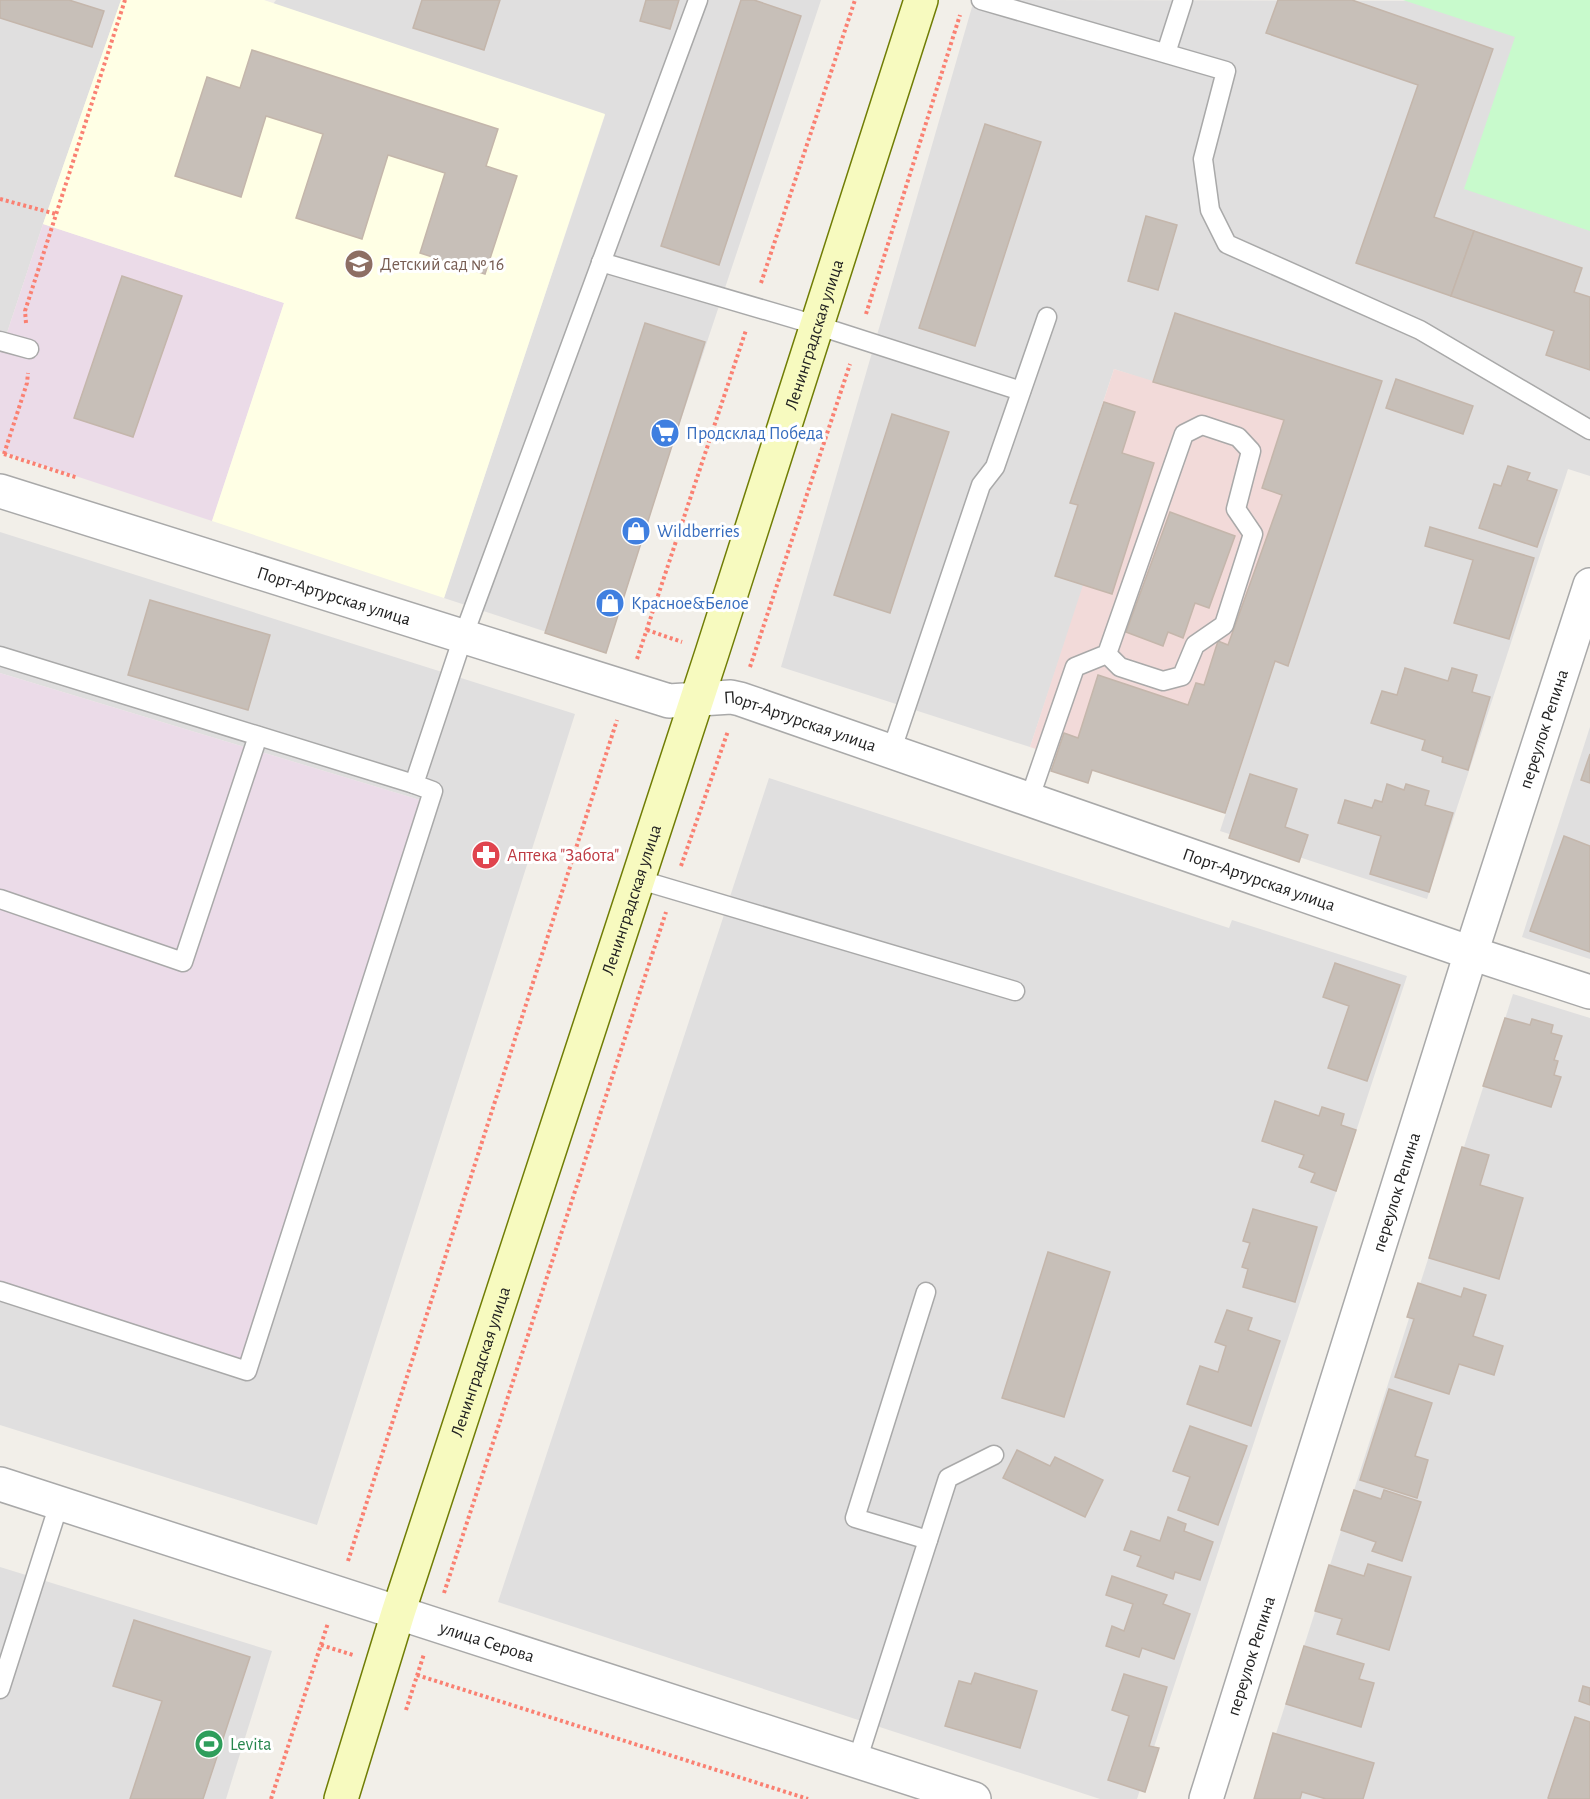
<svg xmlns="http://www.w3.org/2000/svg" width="1590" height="1799" font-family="'Alegreya Sans',sans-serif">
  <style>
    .residential { fill: #e0dfdf }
    .commercial { fill: #f2dad9 }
    .industrial { fill: #ebdbe8 }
    .education { fill: #ffffe5 }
    .park { fill: #c8facc }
    .building { fill: #c7bfb8; stroke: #c4b6ab; stroke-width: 1.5 }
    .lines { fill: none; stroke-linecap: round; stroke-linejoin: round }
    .lane-casing { stroke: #a9a9a9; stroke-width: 21 }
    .street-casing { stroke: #a9a9a9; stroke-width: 36 }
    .secondary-casing { stroke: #707d05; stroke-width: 36 }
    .path { stroke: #fa8072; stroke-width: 4; stroke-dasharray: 3 3; stroke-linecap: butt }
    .lane { stroke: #fff; stroke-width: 18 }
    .street { stroke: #fff; stroke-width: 33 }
    .secondary { stroke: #f7fabf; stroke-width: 33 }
    .labels { text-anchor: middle; stroke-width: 6; stroke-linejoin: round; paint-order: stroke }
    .education-label { font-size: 18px; fill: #785e54; stroke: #fff; text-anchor: start }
    .street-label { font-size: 18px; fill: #222; stroke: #fff }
    .shop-label { font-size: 18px; fill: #366cbe; stroke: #fff; text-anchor: start }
    .health-label { font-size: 18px; fill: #be3a42; stroke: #fff; text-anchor: start }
    .leisure-label { font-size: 18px; fill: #27864d; stroke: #fff; text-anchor: start }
  </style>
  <rect width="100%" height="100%" fill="#f2efe9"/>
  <g class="residential">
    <path d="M0,0H121L43,224L0,354Z"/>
    <path d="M276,0H821L604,651L444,598L605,115L273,4Z"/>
    <path d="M974,0L1590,1V476L1568,469L1427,899L1220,831L1275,661L1289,665L1373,406L1175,313L1153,382L1114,369L1070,502L1078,505L1055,575L1084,585L1030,747L781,667Z"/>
    <path d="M0,532L575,714L317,1525L0,1425V1300L430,803L0,673Z"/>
    <path d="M1590,727V959L1522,937Z"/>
    <path d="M769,778L1229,928L1232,920L1407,976L1137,1799H1100L498,1602Z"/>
    <path d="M1513,994L1590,1018V1799H1255Z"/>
    <path d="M0,1567L272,1651L226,1799H0Z"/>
  </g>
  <path class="commercial" d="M1175,313L1382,381L1288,666L1275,662L1225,813L1093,770L1088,783L1051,771L1056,756L1030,747L1083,585L1055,576L1078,506L1070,503L1114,369L1153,381Z"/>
  <g class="industrial">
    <path d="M43,224L284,303L212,521L0,451V354Z"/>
    <path d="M0,673L430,803L256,1377L0,1300Z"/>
  </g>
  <path class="education" d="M121,0H264L605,114L444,598L212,521L284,303L43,224Z"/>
  <path class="park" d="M1403,0H1590V231L1464,189L1515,37Z"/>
  <g class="building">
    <path d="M0,0H69L104,11L92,47L0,18Z"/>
    <path d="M422,0H500L484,50L413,28Z"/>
    <path d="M646,0H679L670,29L640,21Z"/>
    <path d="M741,0H754L801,16L719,265L661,246Z"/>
    <path d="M1278,0H1352L1493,49L1434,217L1474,231L1451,296L1356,263L1418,85L1266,33Z"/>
    <path d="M252,50L498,129L486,166L517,176L485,274L420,253L445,173L388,155L362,239L296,218L323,134L266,116L241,197L175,176L207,77L240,88Z"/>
    <path d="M985,124L1041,142L975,346L919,328Z"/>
    <path d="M1146,216L1177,225L1158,290L1128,281Z"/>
    <path d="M1474,231L1582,268L1574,292L1590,297V370L1546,355L1554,331L1451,296Z"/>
    <path d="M122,276L182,296L133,437L74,418Z"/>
    <path d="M1175,313L1382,381L1288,666L1275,661L1225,813L1092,770L1088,783L1051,771L1064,733L1078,738L1098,675L1188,705L1196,683L1204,685L1218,641L1228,645L1282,495L1262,488L1284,420L1153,382Z"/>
    <path d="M645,323L705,342L606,653L545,633Z"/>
    <path d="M1396,379L1473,406L1463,434L1386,408Z"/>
    <path d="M1104,402L1135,412L1122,453L1154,463L1112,594L1055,576L1078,505L1070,503Z"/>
    <path d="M892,414L949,432L890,613L834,595Z"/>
    <path d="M1508,466L1530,473L1527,480L1557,490L1537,547L1479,528L1494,484L1501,486Z"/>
    <path d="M1170,512L1235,536L1209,608L1195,603L1183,638L1168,632L1163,646L1126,632Z"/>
    <path d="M1430,527L1534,558L1509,639L1454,623L1473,560L1425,546Z"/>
    <path d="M150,600L270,635L248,710L128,675Z"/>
    <path d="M1405,668L1448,681L1452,668L1477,675L1472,692L1490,697L1468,770L1442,762L1443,757L1422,750L1425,740L1371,723L1382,691L1397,695Z"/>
    <path d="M1590,754V783L1581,780Z"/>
    <path d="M1250,774L1297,789L1285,827L1308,835L1299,862L1229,838Z"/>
    <path d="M1387,784L1404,790L1406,784L1429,791L1425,805L1453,813L1429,892L1370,874L1381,836L1338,823L1345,800L1372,808L1375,800L1382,802Z"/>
    <path d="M1564,836L1590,846V952L1530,931Z"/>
    <path d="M1335,963L1400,985L1367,1081L1328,1068L1349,1006L1323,997Z"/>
    <path d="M1505,1018L1530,1025L1532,1019L1553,1025L1551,1033L1562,1036L1554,1060L1558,1061L1554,1075L1561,1077L1551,1107L1483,1086Z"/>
    <path d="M1275,1101L1319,1116L1322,1107L1344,1114L1341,1125L1356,1130L1336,1191L1311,1182L1315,1173L1299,1167L1304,1155L1262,1141Z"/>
    <path d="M1462,1147L1489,1155L1480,1185L1523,1198L1499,1279L1429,1258Z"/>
    <path d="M1253,1209L1317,1227L1295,1302L1243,1287L1248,1269L1242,1267L1250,1243L1243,1241Z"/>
    <path d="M1048,1252L1110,1272L1064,1417L1002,1398Z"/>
    <path d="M1418,1283L1461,1297L1464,1288L1486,1295L1473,1336L1503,1346L1494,1375L1459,1364L1449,1394L1395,1377L1414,1319L1407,1317Z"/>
    <path d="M1227,1310L1252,1318L1248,1330L1280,1341L1251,1426L1187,1404L1200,1366L1218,1372L1226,1346L1215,1342Z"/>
    <path d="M1389,1389L1432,1403L1415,1456L1428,1460L1417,1498L1360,1480Z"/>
    <path d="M1190,1426L1247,1446L1218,1525L1178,1510L1190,1477L1173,1471Z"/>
    <path d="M1017,1450L1050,1466L1055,1457L1103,1480L1085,1517L1003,1478Z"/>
    <path d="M1354,1490L1381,1499L1384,1490L1421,1502L1402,1561L1372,1551L1376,1542L1341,1530Z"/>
    <path d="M1168,1517L1186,1524L1184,1531L1213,1542L1200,1580L1175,1572L1173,1579L1137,1566L1141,1556L1124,1550L1131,1531L1160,1541Z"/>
    <path d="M1368,1564L1411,1577L1389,1650L1337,1634L1342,1619L1315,1611L1329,1565L1364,1576Z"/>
    <path d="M1112,1576L1167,1595L1163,1604L1190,1614L1174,1659L1142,1648L1139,1657L1106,1646L1112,1626L1124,1631L1133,1604L1106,1595Z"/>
    <path d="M134,1620L250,1657L203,1799H130L162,1701L113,1686Z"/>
    <path d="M1304,1646L1364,1664L1359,1679L1374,1683L1361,1727L1286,1704Z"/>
    <path d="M975,1673L1037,1691L1020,1748L945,1726L959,1681L971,1684Z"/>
    <path d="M1124,1674L1167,1687L1149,1746L1159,1748L1145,1792L1108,1780L1129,1716L1112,1710Z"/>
    <path d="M1583,1686L1590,1688V1705L1579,1701Z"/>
    <path d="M1575,1717L1590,1722V1799H1549L1548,1798Z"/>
    <path d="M1273,1733L1374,1763L1363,1799H1326L1302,1792L1300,1799H1254Z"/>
  </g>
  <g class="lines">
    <g class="lane-casing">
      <g id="lane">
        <path d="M981,0L1226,71L1203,159L1210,210L1227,244L1420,330L1590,430"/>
        <path d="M1166,53L1183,0"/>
        <path d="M601,262L816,325L1021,391"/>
        <path d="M0,341L29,349"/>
        <path d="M0,656L414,784"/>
        <path d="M891,752L981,485L995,467L1047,317"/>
        <path d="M1029,800L1075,667L1107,654L1184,434L1202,425L1238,437L1251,451L1236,509L1253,534L1224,625L1195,645L1182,676L1163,681L1120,667L1107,654"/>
        <path d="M637,879L1015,991"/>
        <path d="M0,899L183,962L258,736"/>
        <path d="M0,1291L247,1371L433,791L414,784L463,637L698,0"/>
        <path d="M926,1292L855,1518L928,1540"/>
        <path d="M0,1689L59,1504"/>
        <path d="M857,1761L948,1478L994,1455"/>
      </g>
    </g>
    <g class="street-casing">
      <g id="street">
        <path id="s1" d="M0,491L669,701L731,697L740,699L1471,953L1590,992"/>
        <path id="s2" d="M0,1484L974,1799"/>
        <path id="s3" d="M1206,1799L1471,953L1590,585"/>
      </g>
    </g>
    <g class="secondary-casing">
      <g id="secondary">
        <path id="s4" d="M341,1799L398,1613L712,653L921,0"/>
      </g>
    </g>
    <g class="path">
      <path d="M0,199L56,214"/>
      <path d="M761,283L855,0"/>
      <path d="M866,314L960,15"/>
      <path d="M26,323L25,311L125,0"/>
      <path d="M4,454L78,478"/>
      <path d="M4,454L27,383L28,373"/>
      <path d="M647,630L682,642"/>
      <path d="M637,659L746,330"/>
      <path d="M750,667L850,364"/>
      <path d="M681,866L728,731"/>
      <path d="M348,1561L617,720"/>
      <path d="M444,1593L666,912"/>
      <path d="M321,1645L353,1655"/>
      <path d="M417,1675L808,1799"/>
      <path d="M406,1710L424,1654"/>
      <path d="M271,1799L328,1623"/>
    </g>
    <use href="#lane" class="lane"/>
    <use href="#street" class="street"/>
    <use href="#secondary" class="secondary"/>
  </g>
  <defs>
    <g id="school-disc" transform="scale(1.5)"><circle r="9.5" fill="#8d6e63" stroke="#fff"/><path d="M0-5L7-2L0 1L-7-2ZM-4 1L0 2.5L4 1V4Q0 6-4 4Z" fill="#fff"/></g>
    <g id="supermarket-disc" transform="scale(1.5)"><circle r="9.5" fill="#3f7fe0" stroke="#fff"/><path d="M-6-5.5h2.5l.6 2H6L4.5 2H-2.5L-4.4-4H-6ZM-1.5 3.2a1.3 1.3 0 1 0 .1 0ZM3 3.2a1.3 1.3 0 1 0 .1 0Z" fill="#fff"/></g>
    <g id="shop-disc" transform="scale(1.5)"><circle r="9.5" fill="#3f7fe0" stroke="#fff"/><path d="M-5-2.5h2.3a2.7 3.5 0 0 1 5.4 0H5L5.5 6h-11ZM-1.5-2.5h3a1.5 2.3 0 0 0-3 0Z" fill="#fff"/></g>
    <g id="pharmacy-disc" transform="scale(1.5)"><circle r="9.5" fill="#e0444e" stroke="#fff"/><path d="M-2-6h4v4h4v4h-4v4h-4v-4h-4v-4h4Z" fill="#fff"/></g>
    <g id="stadium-disc" transform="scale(1.5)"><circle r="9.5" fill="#2e9e5b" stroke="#fff"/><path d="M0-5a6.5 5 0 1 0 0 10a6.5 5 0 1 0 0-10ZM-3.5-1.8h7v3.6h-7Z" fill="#fff"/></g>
  </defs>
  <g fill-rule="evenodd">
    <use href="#school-disc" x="359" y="264"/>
    <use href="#supermarket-disc" x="665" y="433"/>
    <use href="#shop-disc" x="636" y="531"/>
    <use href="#shop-disc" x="610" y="603"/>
    <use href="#pharmacy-disc" x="486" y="855"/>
    <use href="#stadium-disc" x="209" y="1744"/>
  </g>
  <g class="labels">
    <g class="education-label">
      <text x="380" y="270">Детский сад № 16</text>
    </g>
    <g class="street-label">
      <text dy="6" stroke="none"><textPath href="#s4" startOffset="1539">Ленинградская улица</textPath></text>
      <text dy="6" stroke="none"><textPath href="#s1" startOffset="350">Порт-Артурская улица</textPath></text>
      <text dy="6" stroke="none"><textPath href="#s1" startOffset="836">Порт-Артурская улица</textPath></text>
      <text dy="6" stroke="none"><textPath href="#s3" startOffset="1122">переулок Репина</textPath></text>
      <text dy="6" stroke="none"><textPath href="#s1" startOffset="1322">Порт-Артурская улица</textPath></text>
      <text dy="6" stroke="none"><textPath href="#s4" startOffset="945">Ленинградская улица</textPath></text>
      <text dy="6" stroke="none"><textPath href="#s3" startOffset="636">переулок Репина</textPath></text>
      <text dy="6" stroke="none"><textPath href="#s4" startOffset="459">Ленинградская улица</textPath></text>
      <text dy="6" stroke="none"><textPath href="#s2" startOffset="512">улица Серова</textPath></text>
      <text dy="6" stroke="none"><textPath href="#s3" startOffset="150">переулок Репина</textPath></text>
    </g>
    <g class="shop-label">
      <text x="686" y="439">Продсклад Победа</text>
      <text x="657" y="537">Wildberries</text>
      <text x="631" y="609">Красное&amp;Белое</text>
    </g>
    <g class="health-label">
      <text x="507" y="861">Аптека "Забота"</text>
    </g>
    <g class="leisure-label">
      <text x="230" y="1750">Levita</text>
    </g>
  </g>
</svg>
